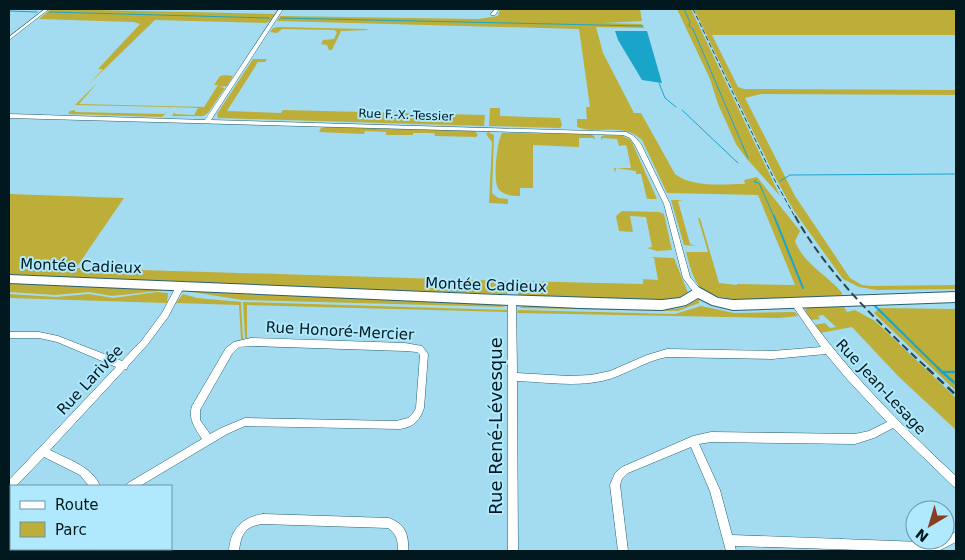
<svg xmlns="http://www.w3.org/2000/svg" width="965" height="560" font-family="'DejaVu Sans',sans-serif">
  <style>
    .green { fill: #bdae39 }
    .water { fill: #19a5c9 }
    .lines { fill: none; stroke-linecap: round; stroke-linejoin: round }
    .stream-far2 { stroke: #19a5c9; stroke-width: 1 }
    .stream-far1 { stroke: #19a5c9; stroke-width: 2 }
    .stream { stroke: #19a5c9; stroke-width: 2.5 }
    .street-casing { stroke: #286071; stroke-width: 1 }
    .secondary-casing { stroke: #286071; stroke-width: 2 }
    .street { fill: #fff; fill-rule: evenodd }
    .secondary { fill: #fff; fill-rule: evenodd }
    .rail-far2 { stroke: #294751; stroke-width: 1; stroke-dasharray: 5 2.5; stroke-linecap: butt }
    .rail-far1 { stroke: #294751; stroke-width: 2; stroke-dasharray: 8 4; stroke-linecap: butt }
    .rail { stroke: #294751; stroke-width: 2.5; stroke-dasharray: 9 5; stroke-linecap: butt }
    .labels { text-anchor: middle; stroke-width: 4; stroke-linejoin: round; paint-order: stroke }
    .far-street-label { font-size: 12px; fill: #02181f; stroke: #b0e9fd }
    .street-label { font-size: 15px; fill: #02181f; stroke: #b0e9fd }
    .near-street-label { font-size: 18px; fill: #02181f; stroke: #b0e9fd }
  </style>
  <rect width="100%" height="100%" fill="#a3dcf0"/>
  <g class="green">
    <path d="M51,9L275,14L270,21L266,23L155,20L89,84L103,69H98L140,24L134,22L39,19Z"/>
    <path d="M500,9H640L642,21L604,23L642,24L644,28L596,27L603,53L634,113H641L675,174C693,188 723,184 745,184L744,180L757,177L800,231L795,241C804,265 827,274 842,293V296C809,298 723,310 700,287C693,280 689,263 686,252H708L698,218H700L719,283L737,285V284L795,285L758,195L667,193L642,140C623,122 598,135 577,127V119H587L586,107H590L579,29L277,21L280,16L478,19L498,16Z"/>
    <path d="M677,9H691L780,196L747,159L736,144L718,104L710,79Z"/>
    <path d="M694,9H956V35H712L738,87L744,89L956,90V95L761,94L745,98L795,196L850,278L862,285L870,286L956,285V289L877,290L859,287L843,279L794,211L775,177Z"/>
    <path d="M278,27L366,29L369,30L341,31L332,50H329L327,45L321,44L323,40L334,39L337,32L334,30L282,29L277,33L270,32L273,28Z"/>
    <path d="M253,59H267L265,62H258L227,111L281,113L283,110L485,115L484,126L218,118L217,114Z"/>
    <path d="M225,75L233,76L227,86L219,87L225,88L208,113L203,116H172L175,112V114L194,115L198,108L171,107L169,109L170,107L75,105L98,82L79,104L204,107L218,85H214L220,76Z"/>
    <path d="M490,108H500V116L560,118L562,125L560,128L489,126Z"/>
    <path d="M75,110V112L164,114L167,112L162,117L68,114L70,111Z"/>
    <path d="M326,127L475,131L478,135L476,137L435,136L434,133H413V135H386V132L365,131L364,134L319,132L321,128Z"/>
    <path d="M488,132L494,135L492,193L498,198L508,199V204L489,203L492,142L486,134Z"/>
    <path d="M502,133L590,134L594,136L595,140L593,138H579V147L533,145V188H520V196C513,196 502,195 498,188C493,180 497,141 502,133Z"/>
    <path d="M604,135L623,136L631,140L657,199H647L641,174H636V171L616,168L615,173L614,168H631L627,148L626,145L619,146L617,139L603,138L601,140V137Z"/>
    <path d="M9,194L124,198L76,268L507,281V294L253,286L173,281L9,276Z"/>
    <path d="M671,200H683L678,201L690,244L696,246L684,245Z"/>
    <path d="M622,211L659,212L664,214L672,250L657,251L647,248L652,247L646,217L630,216L633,232L619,231L616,216Z"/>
    <path d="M649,257L674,258L688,293L673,301L519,296L518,294L517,281L643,284V279L658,280L654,258Z"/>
    <path d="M9,283L162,287L167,290L112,296L89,292L55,295L9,292Z"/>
    <path d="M190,290L497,304L505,307L242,300L186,291Z"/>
    <path d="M157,292L168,293L167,303L9,298V294L56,297L89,294L113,298Z"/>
    <path d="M183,294L197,298L241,302L243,339H241L239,305L176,303Z"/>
    <path d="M699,299V303L678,311L519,308L526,305L675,309L684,307Z"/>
    <path d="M243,302L507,310V312L247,305V338H245Z"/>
    <path d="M843,305L847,312L855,310L875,321L956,398V430L899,377L852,327L820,333L814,325L825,323L830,328L836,327L823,315L818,316L820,319L811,320L805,310L807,307Z"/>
    <path d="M701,306L734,313L795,312L798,316L780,318L517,313L518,310L675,314Z"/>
    <path d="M879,308L956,309V391L874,313Z"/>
  </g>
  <path class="water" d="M615,31H647L662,83L642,80L618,40Z"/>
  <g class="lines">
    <g class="stream-far2">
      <path d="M684,9L690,22L689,26L693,29L748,158"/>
      <path d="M9,11L37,12"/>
      <path d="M49,12L269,18"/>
      <path d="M281,18L643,26"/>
      <path d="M659,83L665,98L676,107"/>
      <path d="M682,110L738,163"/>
      <path d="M756,180L754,182L759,183L774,217"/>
      <path d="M780,181L790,175L956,174"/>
    </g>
    <g class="stream-far1">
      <path d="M774,216L803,288"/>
      <path d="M873,304L939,369"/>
    </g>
    <g class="stream">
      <path d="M938,368L942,372"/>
      <path d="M956,372H942L956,384"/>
    </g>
    <g class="street-casing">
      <g id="street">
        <path d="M45,9H49L9,40V37Z"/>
        <path d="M279,9H283L211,120L626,132L634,136L641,144L670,204L690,277L701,290L702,292L701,294H695L683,278L664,204L635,145L630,138L623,135L9,118V114L205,120Z"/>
        <path d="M495,9H499L495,15H491V14Z"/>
        <path d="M181,282L184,283L185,285L168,317L148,344L128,366L127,369H125L50,450C67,459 93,467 100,486H89L80,475L44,457L16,486H11V491L9,492V480L116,367L57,342L39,338H9V332H39L58,336L122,361L142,340L162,313L178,283Z"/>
        <path d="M512,298L515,299L516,301L517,373L569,376L591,375L610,371L647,355L667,349L772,351L821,347L790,302L791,300H797C843,367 897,421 956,476V488L953,486L893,428L874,438L855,444L711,442L699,444L720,490L732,535L921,542L945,540V537L956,532V542L940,550L931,551H892L735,546L736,551H726L710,491L691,447L628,473L622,479L620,485L628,551H618L610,485L615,473L622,467L693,436L711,432L855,434L869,431L887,422L846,378L826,354L772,359L667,357C644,361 625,376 602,381C574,387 545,382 517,381L518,551H508V301L509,299Z"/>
        <path d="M251,338L405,343L422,346L428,354L424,408C420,420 414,427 400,429L245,426L227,434L140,486H126L128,483L202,439C195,428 188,419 192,406L226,348L234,342ZM251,346L405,351L417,352L420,355L416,408L413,413L408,418L396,421L245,418L221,428L210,434L200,420V410L232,354L239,347Z"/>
        <path d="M263,514L389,518C405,524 409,534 408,551H398C398,541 397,534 388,528L263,524C245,526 241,534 239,551H229C230,530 242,517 263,514Z"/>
        <rect x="105" y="549" width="10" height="2"/>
      </g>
    </g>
    <g class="secondary-casing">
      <path id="secondary" d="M9,275L499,295L662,300L680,298L698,287L718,298L733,300L956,292V302L733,310L712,305L698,298L686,305L662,310L580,308L9,283Z"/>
    </g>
    <use href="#street" class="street"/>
    <use href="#secondary" class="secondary"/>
    <path class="rail-far2" d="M693,9L774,179L795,217"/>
    <path class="rail-far1" d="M795,216C828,275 879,323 928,369"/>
    <path class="rail" d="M927,368L956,395"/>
  </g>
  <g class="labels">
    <g class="far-street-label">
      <text transform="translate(406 115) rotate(2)" y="4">Rue F.-X.-Tessier</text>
    </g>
    <g class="street-label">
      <text transform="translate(81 266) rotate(2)" y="5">Montée Cadieux</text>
      <text transform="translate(486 285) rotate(2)" y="5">Montée Cadieux</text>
      <text transform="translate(340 331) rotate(3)" y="5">Rue Honoré-Mercier</text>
      <text transform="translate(90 380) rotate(-47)" y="5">Rue Larivée</text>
      <text transform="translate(881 387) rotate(47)" y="5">Rue Jean-Lesage</text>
    </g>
    <g class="near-street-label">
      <text transform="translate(496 426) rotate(-90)" y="6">Rue René-Lévesque</text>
    </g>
  </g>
  <rect width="965" height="560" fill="none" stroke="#02181f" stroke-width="20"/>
  <rect x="10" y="485" width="162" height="65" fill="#b0e9fd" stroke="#6a95a4"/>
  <rect x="20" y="501" width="25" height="8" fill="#ffffff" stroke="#6a95a4"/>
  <text x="55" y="510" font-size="15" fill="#02181f">Route</text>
  <rect x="20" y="522" width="25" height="15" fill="#bdae39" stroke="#6a95a4"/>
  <text x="55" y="535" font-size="15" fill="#02181f">Parc</text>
  <g transform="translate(930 525) rotate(218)"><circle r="24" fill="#b0e9fd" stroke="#6a95a4"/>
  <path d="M0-4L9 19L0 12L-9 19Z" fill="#873f21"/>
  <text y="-8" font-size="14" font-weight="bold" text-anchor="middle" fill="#02181f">N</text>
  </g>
</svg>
